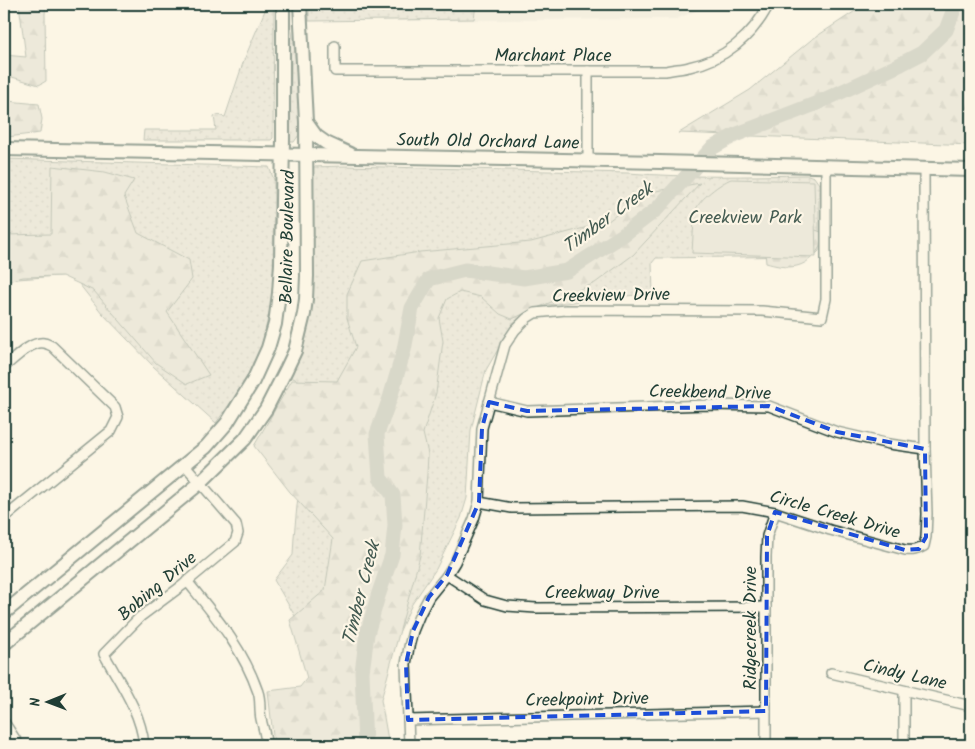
<svg xmlns="http://www.w3.org/2000/svg" width="975" height="749" font-family="Kalam,sans-serif">
  <style>
    .built { fill: #ece7d8 }
    .grass { fill: url(#grass-dots); stroke: #7e8c80 }
    .forest { fill: url(#forest-firs); stroke: #7e8c80 }
    .park { fill: #dcdacc; stroke: #7e8c80 }
    .lines { fill: none; stroke-linecap: round; stroke-linejoin: round }
    .river { stroke: #aeb3a7; stroke-width: 15 }
    .street-casing { stroke: #1f3d34; stroke-width: 12 }
    .secondary-casing { stroke: #1f3d34; stroke-width: 16 }
    .street { stroke: #fcf5e5; stroke-width: 9 }
    .secondary { stroke: #fcf5e5; stroke-width: 12 }
    .marked { fill: none; stroke: #1d4ed8; stroke-width: 4; stroke-dasharray: 10 6; stroke-linejoin: round }
    .labels { text-anchor: middle; stroke-width: 4.5; stroke-linejoin: round; paint-order: stroke }
    .street-label { font-size: 18px; fill: #1f3d34; stroke: #fcf5e5 }
    .park-label { font-size: 18px; fill: #455c52; stroke: #fcf5e5 }
    .water-label { font-size: 19px; font-style: italic; fill: #435a51; stroke: #fcf5e5 }
  </style>
  <defs>
    <pattern id="grass-dots" width="8" height="8" patternUnits="userSpaceOnUse" patternTransform="scale(1.25)"><rect width="8" height="8" fill="#dcdacc"/><path d="M2 2h.1M6 6h.1" fill="none" stroke="#bcbcb0" stroke-width="1.8" stroke-linecap="round"/></pattern>
    <pattern id="forest-firs" width="22" height="20" patternUnits="userSpaceOnUse" patternTransform="scale(1.25)"><rect width="22" height="20" fill="#dcdacc"/><path d="M5 1l3.5 6h-7zM16 11l3.5 6h-7z" fill="#bcbcb0"/></pattern>
  </defs>
  <rect width="100%" height="100%" fill="#fcf5e5"/>
  <filter id="ink" filterUnits="userSpaceOnUse"><feTurbulence type="fractalNoise" baseFrequency=".02" numOctaves="2"/><feDisplacementMap in="SourceGraphic" scale="10" xChannelSelector="R" yChannelSelector="G"/><feConvolveMatrix kernelMatrix="1 2 1 2 8 2 1 2 1" color-interpolation-filters="sRGB"/></filter>
  <g filter="url(#ink)">
    <path class="built" d="M313,4H705L698,10L676,19L313,21Z"/>
    <g class="grass">
      <path d="M253,4H274L273,138L271,140H143L144,130H216L214,116L217,115L225,117L244,60L266,8Z"/>
      <path d="M309,4H476L474,19L309,21Z"/>
      <path d="M287,20H290L294,44L299,97L300,130L299,135L294,142H290L291,61L287,36Z"/>
      <path d="M4,159L269,167L274,180L273,295L260,354L243,385L216,423L154,367L102,313L72,275L4,280Z"/>
      <path d="M345,166L628,173C688,178 748,176 808,175L814,177L819,184V251L814,256L656,258L652,263L653,293L547,305L514,322L486,370L471,430L467,498L461,518L436,569L412,604L387,659L299,623L274,580L293,555L294,537L298,496L321,392L289,376L297,358L311,167Z"/>
    </g>
    <g class="forest">
      <path d="M19,4H46L45,14L46,81L39,85L12,77L4,82V55L26,57Z"/>
      <path d="M866,4H971V145L679,133L750,90L811,40Z"/>
      <path d="M4,97L7,101L39,104L42,119L40,133L7,137L4,136Z"/>
      <path d="M52,166L105,172L134,180L124,196L138,233L189,260L192,279L167,312L209,375L187,384L156,363L94,291L62,276L23,277L4,282V235L51,234Z"/>
      <path d="M700,183L633,255L595,283L512,319L500,314L481,297L460,292L447,299L439,318L443,341L436,393L423,433L428,454L427,474L420,556L381,700L388,740V745H274L268,691L300,687L307,678L290,620L325,590L333,539L290,492L254,446L292,380L337,381L356,347L347,318V294L362,261L420,252L531,242L607,222L645,193Z"/>
      <path d="M813,229L821,232C823,241 820,248 815,254C801,271 784,268 766,263L765,252Z"/>
    </g>
    <path class="park" d="M731,179L814,181L816,257L692,253C693,239 693,223 696,210C699,199 721,183 731,179Z"/>
    <g class="lines">
      <path class="river" d="M365,745L362,672L367,634L378,596L392,555L395,525L393,495L380,478L377,434L390,398L404,350L412,308L429,279L465,270L524,278L567,271L623,235L657,209L712,148L735,135L815,104L895,67L922,53L946,30L956,4"/>
      <g class="street-casing">
        <g id="street">
          <path d="M335,46V71H666C674,69 682,69 689,67C724,60 753,36 769,4"/>
          <path d="M588,161V71"/>
          <path d="M4,367C14,359 31,341 44,343C46,343 51,346 52,346L115,407L118,417L111,431L4,518"/>
          <path d="M489,402L527,411L708,405L769,406L837,432L889,444L925,449"/>
          <path d="M479,502L512,508L742,506L775,512L830,530L905,550C913,551 917,550 924,546L926,537L927,514L925,449L924,169"/>
          <path d="M447,575L485,600L507,606L536,608L766,607"/>
          <path d="M187,581C215,616 243,648 258,692C261,700 259,710 261,719C263,728 266,736 266,745"/>
          <path d="M831,673L971,706"/>
          <path d="M408,720L766,711"/>
          <path d="M4,722L19,745"/>
          <path d="M144,745C141,712 120,683 104,654L140,617L183,585L235,542L238,533L236,524L185,465"/>
          <path d="M409,745L406,664L409,647L413,631L420,614L429,597L447,575L455,562L474,519L479,502L482,428L505,345L515,330L527,318L535,313L566,310L762,311L822,317L826,299V167"/>
          <path d="M766,745V557L767,536L775,512"/>
          <path d="M904,745V691"/>
        </g>
      </g>
      <g class="secondary-casing">
        <g id="secondary">
          <path d="M306,122L316,136L326,143L350,154"/>
          <path d="M4,149L660,162L971,170"/>
          <path d="M4,613L206,447L227,423L253,381L268,348L275,324L279,293L281,264L283,139V4"/>
          <path d="M4,644L200,483L245,439L266,409L286,370L295,351L304,314L306,299L307,276L306,122L300,4"/>
        </g>
      </g>
      <use href="#street" class="street"/>
      <use href="#secondary" class="secondary"/>
    </g>
  </g>
  <path d="M0 0H975V749H0ZM489,402L527,411L769,406L837,432L925,449L926,537L919,549L905,550L775,512L767,536L766,711L408,720L406,664L413,631L429,597L447,575L479,502L482,428Z" fill="#fcf5e5" fill-opacity=".55" fill-rule="evenodd"/>
  <path class="marked" d="M489,402L527,411L769,406L837,432L925,449L926,537L919,549L905,550L775,512L767,536L766,711L408,720L406,664L413,631L429,597L447,575L479,502L482,428Z"/>
  <g class="labels">
    <g class="street-label">
      <text x="553" y="61">Marchant Place</text>
      <text transform="translate(488 141) rotate(1)" y="6">South Old Orchard Lane</text>
      <text transform="translate(287 237) rotate(-89)" y="6">Bellaire Boulevard</text>
      <text transform="translate(611 295) rotate(-1)" y="6">Creekview Drive</text>
      <text transform="translate(710 392) rotate(1)" y="6">Creekbend Drive</text>
      <text transform="translate(835 514) rotate(16)" y="6">Circle Creek Drive</text>
      <text transform="translate(157 586) rotate(-40)" y="6">Bobing Drive</text>
      <text x="602" y="598">Creekway Drive</text>
      <text transform="translate(750 628) rotate(-90)" y="6">Ridgecreek Drive</text>
      <text transform="translate(905 674) rotate(13)" y="6">Cindy Lane</text>
      <text transform="translate(587 699) rotate(-1)" y="6">Creekpoint Drive</text>
    </g>
    <g class="park-label">
      <text x="745" y="223">Creekview Park</text>
    </g>
    <g class="water-label">
      <text transform="translate(607 217) rotate(-36)" y="7">Timber Creek</text>
      <text transform="translate(360 593) rotate(-76)" y="7">Timber Creek</text>
    </g>
  </g>
  <rect width="975" height="749" fill="none" stroke="#fcf5e5" stroke-width="20"/>
  <rect x="10" y="10" width="955" height="729" fill="none" stroke="#1f3d34" stroke-width="2" filter="url(#ink)"/>
  <g transform="translate(48 702) rotate(269)" stroke="#fcf5e5" stroke-width="4" paint-order="stroke">
  <path d="M0-4L9 19L0 12L-9 19Z" fill="#1f3d34"/>
  <text y="-8" font-size="14" font-weight="bold" text-anchor="middle" fill="#1f3d34">N</text>
  </g>
</svg>
